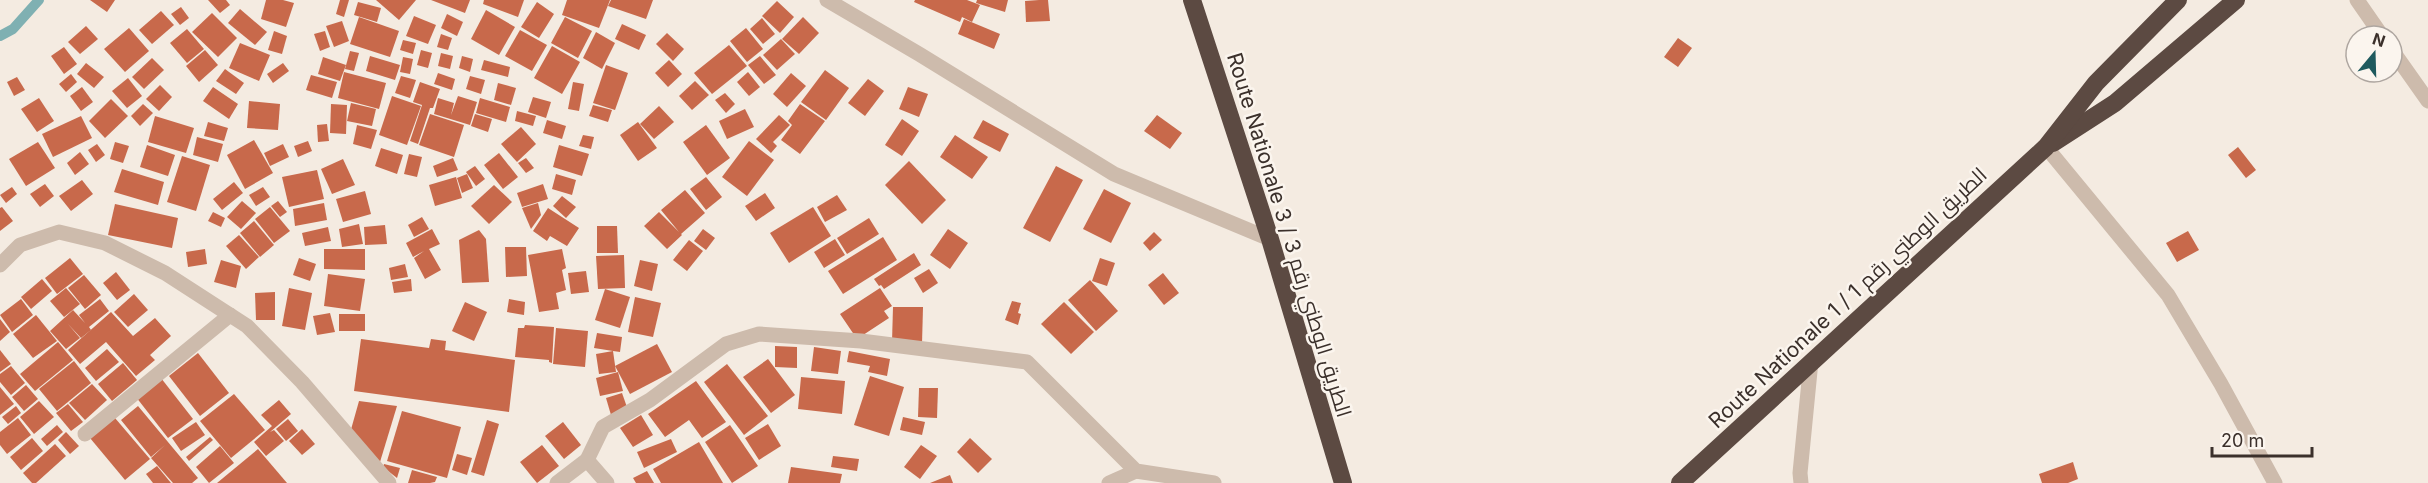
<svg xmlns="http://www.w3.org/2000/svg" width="2428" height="483" font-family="Inter,Cairo,sans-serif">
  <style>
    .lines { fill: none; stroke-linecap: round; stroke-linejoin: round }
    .stream { stroke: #7fb0b2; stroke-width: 10 }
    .building { fill: #c8694b }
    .street { stroke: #cdbbac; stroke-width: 15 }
    .highway { stroke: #5c4a42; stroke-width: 18 }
    .labels { text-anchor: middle; stroke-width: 5; stroke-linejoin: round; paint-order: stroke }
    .street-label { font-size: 21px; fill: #3b302b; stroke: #fbf5ee }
  </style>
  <rect width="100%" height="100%" fill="#f4ebe1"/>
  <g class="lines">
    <path class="stream" d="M0,36L13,29L39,0"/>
  </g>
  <g class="building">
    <path d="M90,0H115L107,12Z"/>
    <path d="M208,0H226L230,5L220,13Z"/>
    <path d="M266,0H283L294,3L286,27L261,19Z"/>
    <path d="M340,0H349L344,17L336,14Z"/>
    <path d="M376,0H416L399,20Z"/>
    <path d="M431,0H470L465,13Z"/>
    <path d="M484,0H524L518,17L483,4Z"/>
    <path d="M567,0H610L599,28L562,15Z"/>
    <path d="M611,0H653L646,19L608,6Z"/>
    <path d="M915,0H967L980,5L972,22L962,17L960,22L914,2Z"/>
    <path d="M977,0H1008L1005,12L976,3Z"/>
    <path d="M1039,0H1048L1050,21L1026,22L1025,1Z"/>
    <path d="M777,1L794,17L780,33L762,16Z"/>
    <path d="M358,2L381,8L377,22L354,15Z"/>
    <path d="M537,2L554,14L539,38L521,27Z"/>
    <path d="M181,7L189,18L180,25L171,14Z"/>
    <path d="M240,9L267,32L255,45L228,23Z"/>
    <path d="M486,10L515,27L499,55L471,39Z"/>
    <path d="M161,11L174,25L152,44L139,30Z"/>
    <path d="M212,13L237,38L218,57L192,32Z"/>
    <path d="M447,14L463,22L457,36L441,28Z"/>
    <path d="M414,16L436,25L428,44L406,36Z"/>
    <path d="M359,17L399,31L390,57L350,44Z"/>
    <path d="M565,17L592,31L578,58L551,43Z"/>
    <path d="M803,17L819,33L799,54L782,39Z"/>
    <path d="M762,18L775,34L763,44L750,29Z"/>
    <path d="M964,19L1000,34L994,49L958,34Z"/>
    <path d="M342,21L349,41L334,47L326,26Z"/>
    <path d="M622,24L646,35L639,50L615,39Z"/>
    <path d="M86,26L98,39L80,54L68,42Z"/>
    <path d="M129,28L149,51L125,72L104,49Z"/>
    <path d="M746,28L763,49L747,62L730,41Z"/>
    <path d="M187,29L204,49L187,63L170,43Z"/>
    <path d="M520,30L547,45L532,71L505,56Z"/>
    <path d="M274,31L287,36L282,54L268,50Z"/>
    <path d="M325,31L330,47L320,51L314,34Z"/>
    <path d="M596,32L615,43L602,69L583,58Z"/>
    <path d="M667,33L684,49L673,61L656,44Z"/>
    <path d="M441,34L452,38L448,50L437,47Z"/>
    <path d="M1678,38L1692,48L1678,67L1664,57Z"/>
    <path d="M781,39L795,54L777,70L763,55Z"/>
    <path d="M403,40L416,43L413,54L400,50Z"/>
    <path d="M240,43L270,55L259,81L229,68Z"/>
    <path d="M729,45L747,66L712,94L694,73Z"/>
    <path d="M552,46L580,62L562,94L534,78Z"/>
    <path d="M64,47L77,64L64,74L51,56Z"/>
    <path d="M205,50L218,65L199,82L186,66Z"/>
    <path d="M421,50L432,53L428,68L417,65Z"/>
    <path d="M350,51L359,53L354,71L345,69Z"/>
    <path d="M441,53L453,56L450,69L438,66Z"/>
    <path d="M370,56L400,65L395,80L366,71Z"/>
    <path d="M462,56L473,59L470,72L459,68Z"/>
    <path d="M760,56L776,75L764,84L748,65Z"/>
    <path d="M323,57L346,65L340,81L318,74Z"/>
    <path d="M403,57L413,59L410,74L400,72Z"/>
    <path d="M152,58L164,70L144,89L132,77Z"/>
    <path d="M484,60L510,67L508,77L481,70Z"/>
    <path d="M669,60L682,74L668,87L655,73Z"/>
    <path d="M86,63L104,77L94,88L77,74Z"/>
    <path d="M283,63L289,71L273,83L267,74Z"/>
    <path d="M606,65L628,73L615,110L593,103Z"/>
    <path d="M225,69L244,83L236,94L216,81Z"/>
    <path d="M825,70L849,88L826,120L801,102Z"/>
    <path d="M344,72L386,83L379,109L338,98Z"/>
    <path d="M748,72L760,87L749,96L737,82Z"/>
    <path d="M438,73L455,79L452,90L434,84Z"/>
    <path d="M791,73L806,86L787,107L773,94Z"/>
    <path d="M71,74L77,82L66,92L59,84Z"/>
    <path d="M311,75L337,82L332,98L306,90Z"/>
    <path d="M401,76L416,80L410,98L395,93Z"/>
    <path d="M470,76L485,80L481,94L466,89Z"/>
    <path d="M17,77L25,90L14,96L7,82Z"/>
    <path d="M128,78L142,96L127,108L112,91Z"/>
    <path d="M868,79L884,91L865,116L848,103Z"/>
    <path d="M695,81L709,95L692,110L679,96Z"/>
    <path d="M420,82L440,89L433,108H430L418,144L410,141L422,105L413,102Z"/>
    <path d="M573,82L584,84L579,111L568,109Z"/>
    <path d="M498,83L516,88L511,105L494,100Z"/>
    <path d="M160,85L172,97L159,111L146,99Z"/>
    <path d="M82,87L93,102L81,111L70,96Z"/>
    <path d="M213,87L238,104L229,119L203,101Z"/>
    <path d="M908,87L928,94L919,117L899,109Z"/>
    <path d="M725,93L735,104L726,113L715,100Z"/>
    <path d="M392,96L421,106L407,145L379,135Z"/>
    <path d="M458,96L477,102L470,125L434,114L438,98L454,103L451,115Z"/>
    <path d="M533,97L551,102L546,118L528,112Z"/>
    <path d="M39,98L54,121L37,132L21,109Z"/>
    <path d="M480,98L510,107L506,122L476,113Z"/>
    <path d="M111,99L128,116L105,138L89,121Z"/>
    <path d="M249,101L280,104L278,130L247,128Z"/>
    <path d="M351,103L376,109L372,126L347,121Z"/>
    <path d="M143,104L153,113L140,126L131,116Z"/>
    <path d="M331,104L347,105L346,134L330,133Z"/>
    <path d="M800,104L825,121L800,154L781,140L792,125L788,121Z"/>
    <path d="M593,105L612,110L608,122L589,116Z"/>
    <path d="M659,106L674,122L654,139L640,124Z"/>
    <path d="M745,109L754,127L727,139L719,121Z"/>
    <path d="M517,111L536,116L533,126L515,121Z"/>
    <path d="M430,114L464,125L454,157L419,145Z"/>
    <path d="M475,114L492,119L488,132L471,126Z"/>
    <path d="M779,115L790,125L773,142L777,146L771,153L756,139Z"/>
    <path d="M1157,115L1182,133L1170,149L1144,131Z"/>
    <path d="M81,116L92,138L53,157L42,134Z"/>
    <path d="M155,116L194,128L186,153L148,142Z"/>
    <path d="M902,119L919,131L902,156L885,145Z"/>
    <path d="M547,120L566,126L562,139L543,133Z"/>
    <path d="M983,120L1009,134L1000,152L973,138Z"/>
    <path d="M208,122L228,128L224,141L204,136Z"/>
    <path d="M638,122L657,148L638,161L620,135Z"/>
    <path d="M327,124L329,141L318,142L317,125Z"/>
    <path d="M357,125L377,130L371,149L353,144Z"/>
    <path d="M706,125L730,158L707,175L683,142Z"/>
    <path d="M521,127L536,144L517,162L501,144Z"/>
    <path d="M583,135L594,137L591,149L579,146Z"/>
    <path d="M955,135L988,157L972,179L940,157Z"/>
    <path d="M197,137L223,144L218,162L193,155Z"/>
    <path d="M254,140L273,173L245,189L227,155Z"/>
    <path d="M308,141L312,151L298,157L294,146Z"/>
    <path d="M749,141L774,160L747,196L722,177Z"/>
    <path d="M38,142L55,168L26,186L9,159Z"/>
    <path d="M115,142L129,146L123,163L110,159Z"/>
    <path d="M97,144L105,155L96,162L88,150Z"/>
    <path d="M283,144L289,157L270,166L264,153Z"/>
    <path d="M147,145L175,155L168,176L140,167Z"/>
    <path d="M559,145L589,154L582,176L553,167Z"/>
    <path d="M2238,147L2256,170L2246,178L2228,155Z"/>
    <path d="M381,148L403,155L397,174L375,166Z"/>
    <path d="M80,152L89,164L75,175L67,163Z"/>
    <path d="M499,153L518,177L503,189L484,165Z"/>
    <path d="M409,154L422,157L417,177L404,174Z"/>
    <path d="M182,156L210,165L196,211L167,202Z"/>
    <path d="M453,158L458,170L437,177L433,166Z"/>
    <path d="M526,158L534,168L526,173L518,163Z"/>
    <path d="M343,159L355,185L332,194L321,169Z"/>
    <path d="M909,161L946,200L922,224L885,185Z"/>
    <path d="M475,166L485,179L476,186L466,172Z"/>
    <path d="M1056,166L1083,180L1050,242L1023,228Z"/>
    <path d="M122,169L164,182L158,205L114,192Z"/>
    <path d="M317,170L324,199L289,207L282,177Z"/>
    <path d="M467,174L473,188L462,193L457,178Z"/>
    <path d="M556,174L576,180L572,195L552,189Z"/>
    <path d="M456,177L462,198L435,206L429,185Z"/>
    <path d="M706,177L722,197L706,210L690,189Z"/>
    <path d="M82,180L93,194L71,211L59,196Z"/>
    <path d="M234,182L243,193L222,210L213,199Z"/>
    <path d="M45,184L54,196L40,207L30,194Z"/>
    <path d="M543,184L548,199L522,207L517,193Z"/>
    <path d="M494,185L512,202L489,224L471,206Z"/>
    <path d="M12,187L17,194L6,203L0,195Z"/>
    <path d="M263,187L270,197L256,206L249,195Z"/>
    <path d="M1104,189L1131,203L1111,243L1083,229Z"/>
    <path d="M685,190L705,213L681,234L682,235L667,249L644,226L659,212L679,232L661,210Z"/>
    <path d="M365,191L371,214L343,222L336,199Z"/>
    <path d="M765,193L775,208L756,221L745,206Z"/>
    <path d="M837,195L847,210L825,222L817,207Z"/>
    <path d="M562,196L576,207L566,218L553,206Z"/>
    <path d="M242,201L256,213L241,229L227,217Z"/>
    <path d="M278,201L287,212L280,217L271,206Z"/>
    <path d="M324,203L327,220L295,226L293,209Z"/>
    <path d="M538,203L541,215L531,229L522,208Z"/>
    <path d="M115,204L178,218L172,248L108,235Z"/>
    <path d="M2,207L13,221L0,231V208Z"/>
    <path d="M270,207L290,231L274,243L255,219Z"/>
    <path d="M813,207L831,236L789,263L770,233Z"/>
    <path d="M548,208L579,228L567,246L550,236L547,241L533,231Z"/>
    <path d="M213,212L225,218L221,227L208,221Z"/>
    <path d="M422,217L429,229L414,237L408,225Z"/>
    <path d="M869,218L879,234L847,254L837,238Z"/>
    <path d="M254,221L274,245L260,257L240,233Z"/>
    <path d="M359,224L363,244L342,247L339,229Z"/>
    <path d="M385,225L387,244L365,245L364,227Z"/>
    <path d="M597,226H617L618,253H597Z"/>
    <path d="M328,227L331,241L305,246L302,233Z"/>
    <path d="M432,229L440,244L429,249L441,270L425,279L414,258L424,251L413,257L406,243Z"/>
    <path d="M703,229L715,238L706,250L694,241Z"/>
    <path d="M948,229L968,243L950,269L930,255Z"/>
    <path d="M479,230L486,239L489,282L462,283L459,240Z"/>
    <path d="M2188,231L2199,250L2177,262L2166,243Z"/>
    <path d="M1154,232L1162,240L1150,251L1143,243Z"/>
    <path d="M239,235L259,257L246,269L226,246Z"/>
    <path d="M883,237L897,260L843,294L828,271Z"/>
    <path d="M835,239L845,255L824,268L814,252Z"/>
    <path d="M689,240L703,251L687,271L673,260Z"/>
    <path d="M505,247H526L527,276L506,277Z"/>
    <path d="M205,249L207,264L188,267L186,252Z"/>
    <path d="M324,249H365V270L324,269Z"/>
    <path d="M562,249L566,268L562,270L566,290L556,293L559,309L539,312L528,255Z"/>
    <path d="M914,253L921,265L884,289L881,285L879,286L874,279Z"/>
    <path d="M624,255L625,288L598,289L596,256Z"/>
    <path d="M70,258L83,274L57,294L45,278Z"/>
    <path d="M299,258L316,264L310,281L293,275Z"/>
    <path d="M1100,258L1115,263L1107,286L1092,281Z"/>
    <path d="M221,260L241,266L236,288L214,282Z"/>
    <path d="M640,260L658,264L652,291L634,286Z"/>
    <path d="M405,264L408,277L391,280L389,268Z"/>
    <path d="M929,269L938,283L923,293L914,278Z"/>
    <path d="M586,271L589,292L571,294L568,273Z"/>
    <path d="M116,272L130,290L117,300L103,283Z"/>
    <path d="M1163,273L1179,293L1164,305L1148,285Z"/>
    <path d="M328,274L365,279L360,311L324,306Z"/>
    <path d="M84,275L101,295L85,309L68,288Z"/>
    <path d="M42,279L52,291L31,309L21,297Z"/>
    <path d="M411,279L412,291L394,293L392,282Z"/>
    <path d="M1090,280L1118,311L1096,331L1068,300Z"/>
    <path d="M66,288L80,304L64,317L50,301Z"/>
    <path d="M289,288L312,293L305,330L282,326Z"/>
    <path d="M880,288L892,306L884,311L889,318L857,339L840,314Z"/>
    <path d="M605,289L630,297L620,328L595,320Z"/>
    <path d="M275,292V320H256L255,293Z"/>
    <path d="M134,294L148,310L128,327L114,312Z"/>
    <path d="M635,297L661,303L653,337L628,332Z"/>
    <path d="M21,299L33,315L12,332L0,315Z"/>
    <path d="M100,299L109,311L89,327L91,330L81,338L68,324L80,338L66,349L50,331L73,310L85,323L79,315Z"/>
    <path d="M509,299L525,302L524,315L507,312Z"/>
    <path d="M1012,301L1021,303L1018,313L1021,314L1018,325L1005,320Z"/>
    <path d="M465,302L487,312L474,341L452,331Z"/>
    <path d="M1064,302L1094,332L1071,354L1041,324Z"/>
    <path d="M893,307H923L922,344L892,342Z"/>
    <path d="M111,312L133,336L155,318L171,336L150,355L155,360L136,376L106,342L80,364L68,350Z"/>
    <path d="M330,313L335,332L317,335L313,316Z"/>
    <rect x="339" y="314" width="26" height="17"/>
    <path d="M36,315L57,341L33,358L13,334Z"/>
    <path d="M0,319L10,332L0,341Z"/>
    <path d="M525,325L554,327L552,363L549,362V360L515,357L518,328H524Z"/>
    <path d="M556,328L588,331L585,367L553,364Z"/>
    <path d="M597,333L622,337L620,352L613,351L616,372L599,374L596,354L613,351L594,348Z"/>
    <path d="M361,339L429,348L431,339L446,341L445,350L515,360L509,412L354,391Z"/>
    <path d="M58,342L73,360L35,391L20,374Z"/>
    <path d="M657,344L672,372L630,394L615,366Z"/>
    <path d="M775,346L797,347V368L775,367Z"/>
    <path d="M814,347L841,351L838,374L811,371Z"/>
    <path d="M107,349L119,362L96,381L85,368Z"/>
    <path d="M0,350L11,364L0,372Z"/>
    <path d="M849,351L890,359L887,376L868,372L870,366L847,362Z"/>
    <path d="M198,353L229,393L200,416L169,376Z"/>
    <path d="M768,359L795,395L771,413L743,377Z"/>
    <path d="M74,361L91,383L57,411L39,389Z"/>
    <path d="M123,363L137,380L112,401L98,384Z"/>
    <path d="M727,364L768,416L744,435L704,382Z"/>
    <path d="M11,366L25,383L11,395L0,382V374Z"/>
    <path d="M618,372L623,391L600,396L596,378Z"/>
    <path d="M870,376L904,387L889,436L854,425Z"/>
    <path d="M801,377L845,381L842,414L798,409Z"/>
    <path d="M161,378L193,419L168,438L136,397Z"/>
    <path d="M696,381L726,422L702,438L689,420L665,437L648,414Z"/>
    <path d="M92,384L107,400L85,420L69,403Z"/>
    <path d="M26,385L38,399L24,411L12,397Z"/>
    <path d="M0,387L14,404L0,415Z"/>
    <path d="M919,388H938L937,418L918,417Z"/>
    <path d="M622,393L628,410L611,415L606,398Z"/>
    <path d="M234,394L265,430L231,458L200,421Z"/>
    <path d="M279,400L291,414L270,432L274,430L284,441L266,456L254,442L272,426L261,415Z"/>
    <path d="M39,401L54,417L34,434L20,417Z"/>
    <path d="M359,401L397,406L380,462L350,433Z"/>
    <path d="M68,404L83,422L71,431L56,413Z"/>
    <path d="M16,406L21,413L8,424L2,417Z"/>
    <path d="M138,406L198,478L192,483H173L151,458L165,445L151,457L121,420Z"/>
    <path d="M402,411L461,427L447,478L387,461Z"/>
    <path d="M641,415L653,435L633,447L620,428Z"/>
    <path d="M903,417L925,422L922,435L900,430Z"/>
    <path d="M18,418L31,435L7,454L0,445V432Z"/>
    <path d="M115,418L150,459L125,480L90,438Z"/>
    <path d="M288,419L298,431L286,441L276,429Z"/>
    <path d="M487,420L499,424L484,476L471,472Z"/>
    <path d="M196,422L205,435L181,451L172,438Z"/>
    <path d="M563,422L581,445L564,459L545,436Z"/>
    <path d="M768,424L781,446L759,460L745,438Z"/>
    <path d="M57,425L63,432L47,446L41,439Z"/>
    <path d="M730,425L758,466L732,483L705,442Z"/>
    <path d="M302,429L315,444L302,455L289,441Z"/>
    <path d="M66,432L79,446L70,454L58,440Z"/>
    <path d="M210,437L213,440L189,461L186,457Z"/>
    <path d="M32,438L43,451L21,470L10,457Z"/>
    <path d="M970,438L992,459L978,473L957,452Z"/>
    <path d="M671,439L677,452L644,468L637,452Z"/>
    <path d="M699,442L723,483H661L653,469Z"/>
    <path d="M55,444L66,456L36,483H32L23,473Z"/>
    <path d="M542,445L559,466L537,483L520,462Z"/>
    <path d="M921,445L937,456L920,479L904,467Z"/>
    <path d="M220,446L234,463L209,483L196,467Z"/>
    <path d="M258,449L287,483H217Z"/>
    <path d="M457,454L472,458L467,475L452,470Z"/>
    <path d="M833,456L859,459L857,471L831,467Z"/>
    <path d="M2073,462L2078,479L2068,483H2042L2039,474Z"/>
    <path d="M384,464L400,468L397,478L383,467Z"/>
    <path d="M157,466L171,483H153L146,474Z"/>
    <path d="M791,467L842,474L840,483H788Z"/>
    <path d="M412,470L437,477L435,482L430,483H408Z"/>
    <path d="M647,471L654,483H636L633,478Z"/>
    <path d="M950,475L953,483H930Z"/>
  </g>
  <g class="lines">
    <g class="street">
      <path d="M827,0L919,54L1114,174L1270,239"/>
      <path d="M2357,0L2382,36"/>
      <path d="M2392,50L2428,101"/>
      <path d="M2046,147L2168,295L2221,384L2275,483"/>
      <path d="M0,265L20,245L59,232L105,243L165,273L247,326L302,382L389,483"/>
      <path d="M85,434L230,315"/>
      <path d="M587,460L607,483"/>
      <path d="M557,483L587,460L603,427L650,400L726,344L759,334L861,341L1027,362L1136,471L1214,483"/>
      <path d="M1109,483L1136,471"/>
      <path d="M1801,483L1800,473L1811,361"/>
    </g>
    <g class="highway">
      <path d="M1192,0L1270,239L1343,483"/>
      <path d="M2053,143L2115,103L2236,0"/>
      <path d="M1680,483L2046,147L2096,83L2178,0"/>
    </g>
  </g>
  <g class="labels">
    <g class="street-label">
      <text transform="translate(1289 235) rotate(73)" y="7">Route Nationale 3 / الطريق الوطني رقم 3</text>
      <text transform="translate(1848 298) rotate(-43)" y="7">Route Nationale 1 / الطريق الوطني رقم 1</text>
    </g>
  </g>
  <g transform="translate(2374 54) rotate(19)"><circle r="28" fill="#fbf5ee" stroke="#aea6a0" stroke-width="1.5"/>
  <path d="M0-4.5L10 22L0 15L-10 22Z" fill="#1f5a5e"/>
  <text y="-9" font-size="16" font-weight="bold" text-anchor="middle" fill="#3b302b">N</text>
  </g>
  <path d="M2212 447v9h100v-9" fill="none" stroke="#3b302b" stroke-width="3"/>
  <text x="2221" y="447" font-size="18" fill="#3b302b" stroke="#fbf5ee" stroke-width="4.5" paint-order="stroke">20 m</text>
</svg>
